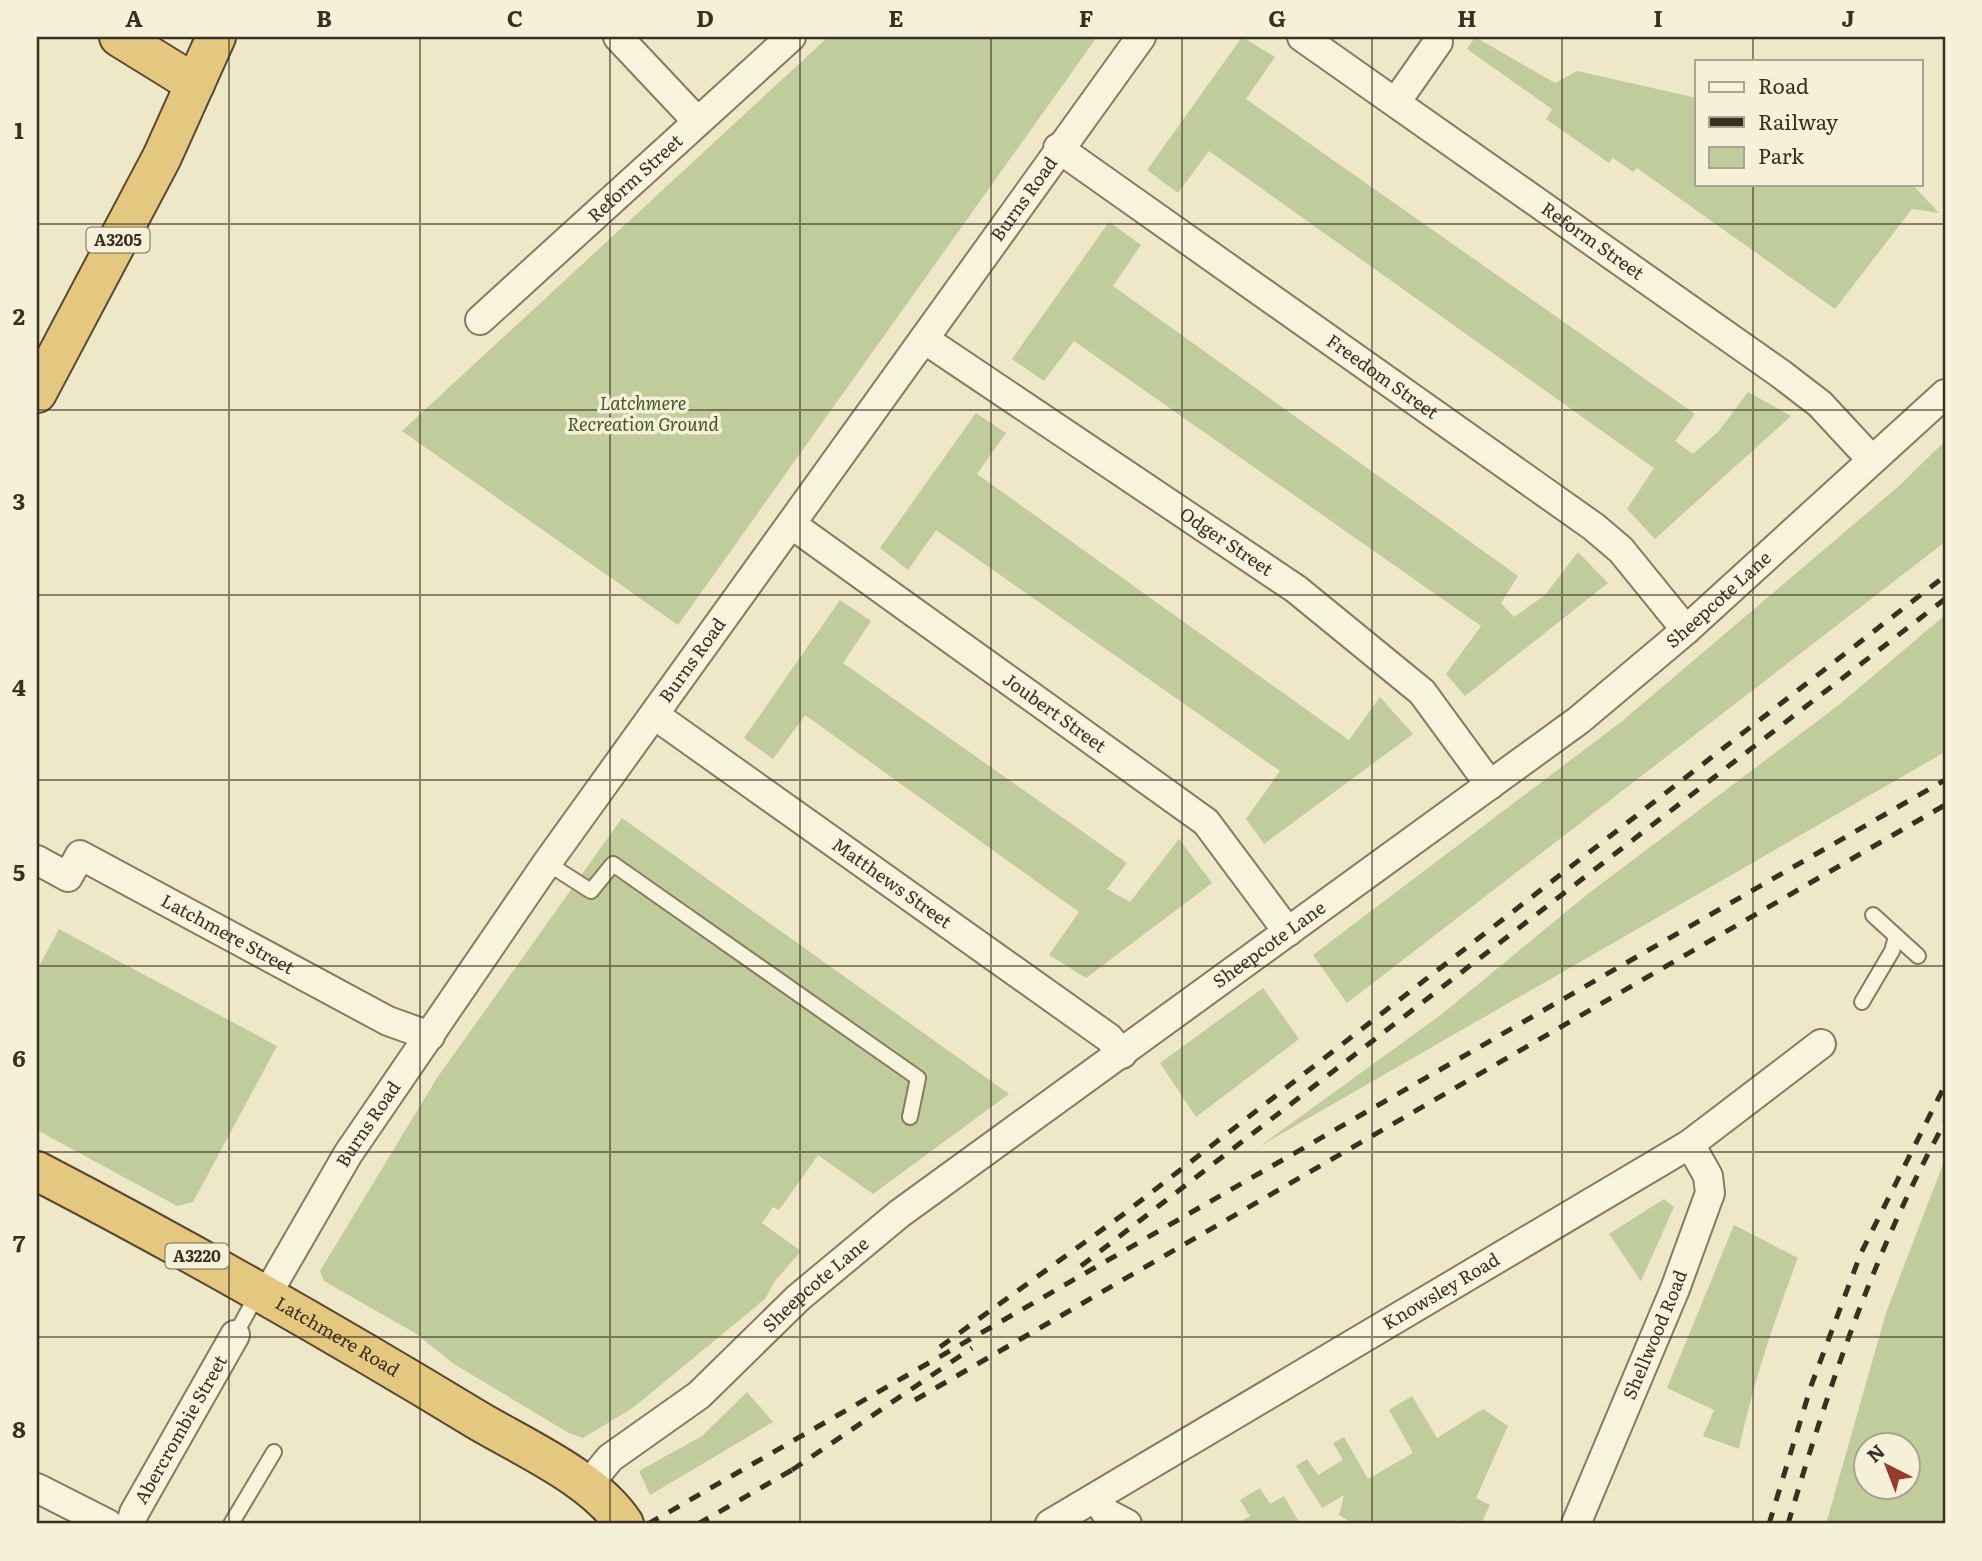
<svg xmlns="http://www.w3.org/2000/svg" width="1982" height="1561" font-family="Literata,serif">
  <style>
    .green { fill: #c1cc9c; fill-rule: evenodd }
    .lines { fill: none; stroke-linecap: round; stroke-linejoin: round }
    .service-casing { stroke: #8a7a5d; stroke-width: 18 }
    .minor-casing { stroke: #8a7a5d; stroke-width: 32 }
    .trunk-casing { stroke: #584831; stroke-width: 42 }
    .service { stroke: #f8f3dc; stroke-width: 14 }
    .minor { stroke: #f8f3dc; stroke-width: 28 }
    .trunk { stroke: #e4c87f; stroke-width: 38 }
    .rail { stroke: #3a3021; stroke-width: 5; stroke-dasharray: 12 12; stroke-linecap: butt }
    .grid { fill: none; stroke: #3a3021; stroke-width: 2; stroke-opacity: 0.55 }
    .labels { text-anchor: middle; stroke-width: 7; stroke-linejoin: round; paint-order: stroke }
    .shield { fill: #f5f0d8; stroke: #726a58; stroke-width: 2 }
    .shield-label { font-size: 16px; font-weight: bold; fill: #3a3021 }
    .street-label { font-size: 18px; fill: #3a3021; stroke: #f5f0d8 }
    .park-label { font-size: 18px; font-style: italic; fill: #455628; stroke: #f5f0d8 }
    .neatline { fill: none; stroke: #3a3021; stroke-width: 2.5 }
    .grid-label { font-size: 23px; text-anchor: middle; font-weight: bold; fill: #3a3021 }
  </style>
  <rect width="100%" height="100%" fill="#eee7c8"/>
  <g class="green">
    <path d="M828,37H1097L678,625L402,431Z"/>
    <path d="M1242,37L1275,57L1246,99L1695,414L1675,441L1693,454L1719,431L1748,392L1791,416L1655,539L1627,509L1654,468L1209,151L1178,193L1147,170Z"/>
    <path d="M1475,37L1555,83L1577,71L1697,98V184H1912L1939,213L1912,209L1835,309L1637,168L1633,172L1613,158L1609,163L1546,119L1552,109L1467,49Z"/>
    <path d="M1109,222L1141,245L1113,286L1518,576L1501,603L1514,617L1545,595L1578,552L1608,583L1465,696L1446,674L1481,626L1074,341L1044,381L1012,359Z"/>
    <path d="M976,413L1006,433L977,474L1349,740L1380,697L1413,734L1264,844L1246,819L1280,771L936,530L908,570L880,548Z"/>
    <path d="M1945,441V542L1347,1003L1313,955L1621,722L1900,485Z"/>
    <path d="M840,600L871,621L843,663L1127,863L1107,889L1130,902L1179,839L1212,883L1086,978L1049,955L1079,912L805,715L773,759L744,738Z"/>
    <path d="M1945,615V752L1260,1146L1442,1014L1589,893L1840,704Z"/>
    <path d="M622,818L1009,1094L873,1194L818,1155L779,1210L773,1207L762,1223L801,1251L775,1281L765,1299L634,1407L583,1438L569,1433L454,1364L415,1333L324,1281L320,1271L437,1078Z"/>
    <path d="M59,929L277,1046L193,1202L177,1206L37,1130V970Z"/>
    <path d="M1263,988L1299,1039L1196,1117L1160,1063Z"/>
    <path d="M1945,1159V1510L1942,1524H1826L1886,1313ZM1867,1446H1909V1488H1867Z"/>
    <path d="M1664,1199L1674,1207L1641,1281L1609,1234Z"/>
    <path d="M1734,1225L1798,1258C1774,1321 1753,1383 1739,1449L1703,1436L1714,1410L1667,1388Z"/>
    <path d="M747,1392L773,1422L650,1495L639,1471L702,1436Z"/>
    <path d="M1412,1396L1437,1438L1483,1409L1508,1426L1476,1498L1490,1505L1481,1524H1466L1456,1520L1454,1524H1354L1339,1515L1344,1495L1322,1508L1296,1466L1307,1459L1318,1475L1343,1460L1333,1443L1344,1437L1368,1479L1413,1453L1389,1410Z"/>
    <path d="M1260,1488L1270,1504L1284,1496L1299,1522L1236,1524L1250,1516L1240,1500Z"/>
  </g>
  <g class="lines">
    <g class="service-casing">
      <g id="service">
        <path d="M547,863L591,891L613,864L918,1078L910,1117"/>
        <path d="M1873,915L1918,956"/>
        <path d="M1862,1002L1892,951L1896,937"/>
        <path d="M235,1335L258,1293"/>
        <path d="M231,1524L274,1452"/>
      </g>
    </g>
    <g class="minor-casing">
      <g id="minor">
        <path d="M618,37L697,121"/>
        <path id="s1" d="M1302,37L1781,374L1820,404L1871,459"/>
        <path d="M1396,102L1438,42"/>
        <path id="s2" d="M1058,148L1594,527L1621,550L1686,630"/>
        <path id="s3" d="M480,320L791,37"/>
        <path id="s4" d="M924,339L1296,589L1422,692L1490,785"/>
        <path id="s5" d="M791,524L1206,822L1288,932"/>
        <path id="s6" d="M656,716L1109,1038L1122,1054"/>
        <path id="s7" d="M37,860L68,877L80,855L388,1021L430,1036"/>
        <path id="s8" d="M266,1296L348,1154L547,863L1141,37"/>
        <path id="s9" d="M587,1486L610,1458L699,1395L798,1298L899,1214L1579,720L1686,630L1945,394"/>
        <path d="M37,1488L108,1524"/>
        <path d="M1096,1498L1106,1513L1127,1524"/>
        <path id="s10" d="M131,1524L134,1513L235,1335"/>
        <path id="s11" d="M1050,1524L1690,1144L1821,1044"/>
        <path id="s12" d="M1576,1524L1675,1289L1710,1193L1708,1176L1690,1144"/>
      </g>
    </g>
    <g class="trunk-casing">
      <g id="trunk">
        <path d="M119,37L195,84"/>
        <path d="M37,393L162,157L216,37"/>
        <path id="s13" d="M37,1171C187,1249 334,1333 479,1421C525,1448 595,1479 624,1524"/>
      </g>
    </g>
    <use href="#service" class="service"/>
    <use href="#minor" class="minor"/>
    <use href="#trunk" class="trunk"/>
    <g class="rail">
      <path d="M1081,1266L1945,599"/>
      <path d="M940,1347L1121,1216L1945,576"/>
      <path d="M915,1400L1945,805"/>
      <path d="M792,1470L972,1348"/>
      <path d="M648,1524L1945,780"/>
      <path d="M698,1524L799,1466"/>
      <path d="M1769,1524L1811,1386L1861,1253L1945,1085"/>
      <path d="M1788,1524C1829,1385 1875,1250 1945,1122"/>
    </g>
  </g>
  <path class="grid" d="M229,37V1524M420,37V1524M610,37V1524M800,37V1524M991,37V1524M1182,37V1524M1372,37V1524M1562,37V1524M1753,37V61M1753,184V1524M37,224H1945M37,410H1945M37,595H1945M37,780H1945M37,966H1945M37,1152H1945M37,1337H1945"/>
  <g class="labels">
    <g class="shield">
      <rect x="86.5" y="227.5" width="63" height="25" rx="5"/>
      <rect x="165.5" y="1243.5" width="63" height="25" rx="5"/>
    </g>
    <g class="shield-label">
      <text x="118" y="246">A3205</text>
      <text x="197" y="1262">A3220</text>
    </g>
    <g class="street-label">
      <text dy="6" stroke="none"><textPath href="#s3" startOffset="210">Reform Street</textPath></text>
      <text dy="6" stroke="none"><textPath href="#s8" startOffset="1334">Burns Road</textPath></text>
      <text dy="6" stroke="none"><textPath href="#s1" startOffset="355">Reform Street</textPath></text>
      <text dy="6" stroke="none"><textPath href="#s2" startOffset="397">Freedom Street</textPath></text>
      <text dy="6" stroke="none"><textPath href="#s4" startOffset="364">Odger Street</textPath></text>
      <text dy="6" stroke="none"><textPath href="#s9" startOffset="1440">Sheepcote Lane</textPath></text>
      <text dy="6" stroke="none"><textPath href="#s8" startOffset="766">Burns Road</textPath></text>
      <text dy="6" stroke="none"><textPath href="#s5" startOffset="324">Joubert Street</textPath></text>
      <text dy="6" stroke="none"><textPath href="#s6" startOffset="289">Matthews Street</textPath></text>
      <text dy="6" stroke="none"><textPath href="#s7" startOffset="228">Latchmere Street</textPath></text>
      <text dy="6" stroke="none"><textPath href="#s9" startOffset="873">Sheepcote Lane</textPath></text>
      <text dy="6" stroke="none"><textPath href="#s8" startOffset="200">Burns Road</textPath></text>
      <text dy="6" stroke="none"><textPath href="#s9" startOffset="306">Sheepcote Lane</textPath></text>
      <text dy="6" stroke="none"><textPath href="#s11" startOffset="455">Knowsley Road</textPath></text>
      <text dy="6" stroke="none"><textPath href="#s12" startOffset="205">Shellwood Road</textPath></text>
      <text dy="6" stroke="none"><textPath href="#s13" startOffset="343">Latchmere Road</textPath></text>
      <text dy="6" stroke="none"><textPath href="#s10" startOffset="107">Abercrombie Street</textPath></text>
    </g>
    <g class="park-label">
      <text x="643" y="410">Latchmere<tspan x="643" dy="21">Recreation Ground</tspan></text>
    </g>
  </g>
  <rect width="1982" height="1561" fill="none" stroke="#f5f0d8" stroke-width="77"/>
  <rect x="1695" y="60" width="228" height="126" fill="#f5f0d8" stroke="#aaa38f" stroke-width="2"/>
  <rect x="1709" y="82" width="35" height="10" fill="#f8f3dc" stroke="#aaa38f" stroke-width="2"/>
  <text x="1758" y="94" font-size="21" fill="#3a3021">Road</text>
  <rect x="1709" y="117" width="35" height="10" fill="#3a3021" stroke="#aaa38f" stroke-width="2"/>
  <text x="1758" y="130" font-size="21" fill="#3a3021">Railway</text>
  <rect x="1709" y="147" width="35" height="21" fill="#c1cc9c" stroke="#aaa38f" stroke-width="2"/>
  <text x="1758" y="164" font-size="21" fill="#3a3021">Park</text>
  <g transform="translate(1887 1466) rotate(318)"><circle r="33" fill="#f5f0d8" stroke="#aaa38f" stroke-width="2"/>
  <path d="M0-5L12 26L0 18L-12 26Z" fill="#973a2f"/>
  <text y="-10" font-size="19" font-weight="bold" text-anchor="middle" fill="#3a3021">N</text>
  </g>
  <rect x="38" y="38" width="1906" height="1484" class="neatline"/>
  <g class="grid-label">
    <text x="134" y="27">A</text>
    <text x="324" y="27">B</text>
    <text x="515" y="27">C</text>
    <text x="705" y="27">D</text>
    <text x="896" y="27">E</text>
    <text x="1086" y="27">F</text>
    <text x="1277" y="27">G</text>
    <text x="1467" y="27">H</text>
    <text x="1658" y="27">I</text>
    <text x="1848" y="27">J</text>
    <text x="19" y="139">1</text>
    <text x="19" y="325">2</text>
    <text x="19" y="510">3</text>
    <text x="19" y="696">4</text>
    <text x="19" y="881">5</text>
    <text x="19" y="1067">6</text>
    <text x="19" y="1252">7</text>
    <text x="19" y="1438">8</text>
  </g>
</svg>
